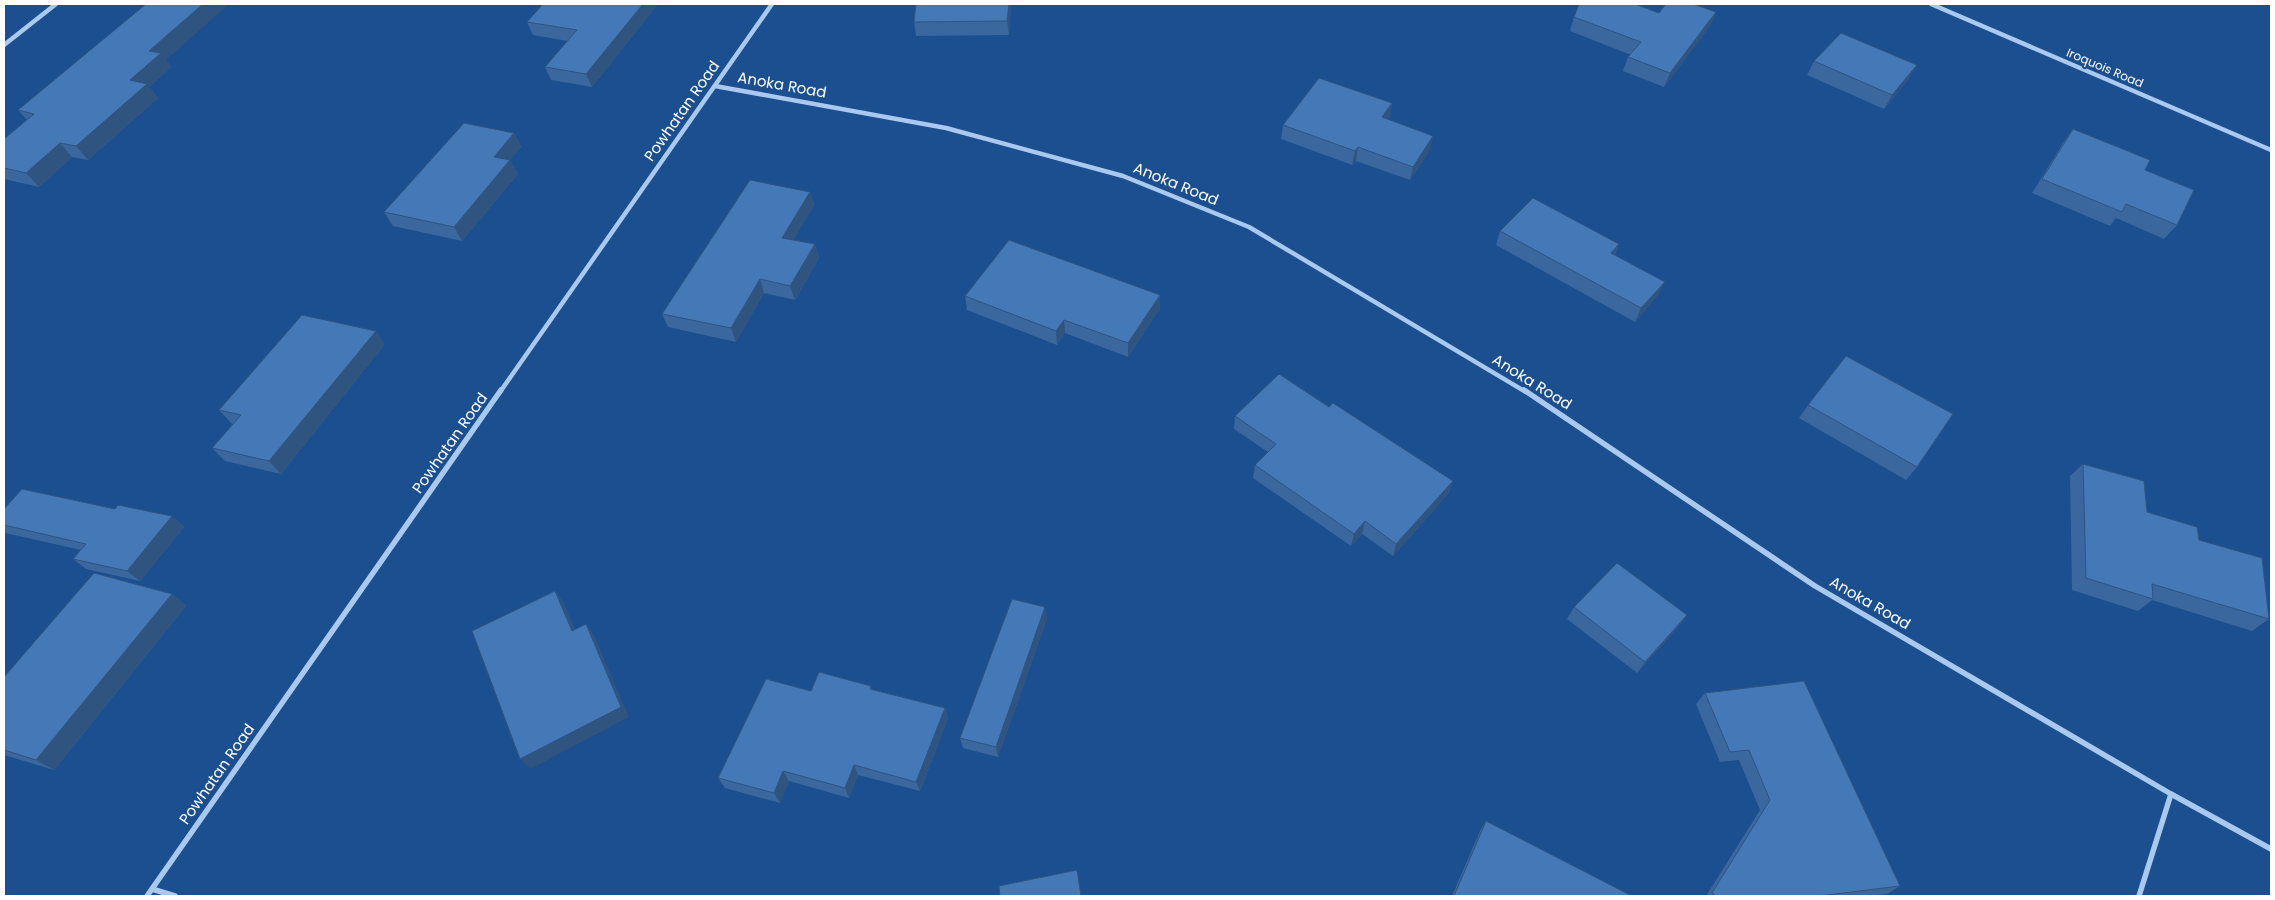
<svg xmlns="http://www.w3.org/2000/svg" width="2275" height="900" font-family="Poppins,sans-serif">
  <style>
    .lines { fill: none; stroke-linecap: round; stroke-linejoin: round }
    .street-far1 { stroke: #a9c9ee; stroke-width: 4.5 }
    .street { stroke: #a9c9ee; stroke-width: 5.5 }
    .wall { fill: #3a679d }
    .shaded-wall { fill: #305480 }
    .building { fill: #4478b7; stroke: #305480 }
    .labels { text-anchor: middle; stroke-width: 4; stroke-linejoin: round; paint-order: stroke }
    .far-street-label { font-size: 12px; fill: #fff; stroke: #1b4f8f }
    .street-label { font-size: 15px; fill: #fff; stroke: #1b4f8f }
  </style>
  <rect width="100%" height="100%" fill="#1b4f8f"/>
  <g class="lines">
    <g class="street-far1">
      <path d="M1931,4L2271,150"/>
      <path d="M4,45L56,4"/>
      <path d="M715,86L946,128L1123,176L1249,227L1526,392"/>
      <path d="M500,392L772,4"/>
    </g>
    <g class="street">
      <path d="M1524,390L1815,586L2171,794L2271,849"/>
      <path d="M152,889L175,896"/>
      <path d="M147,896L501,390"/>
      <path d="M2139,896L2171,794"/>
    </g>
  </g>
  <g class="wall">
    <path d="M658,4L592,87L551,80L545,67L568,41L533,35L527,22Z"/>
    <path d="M916,4H1011L1009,35L916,36L914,22Z"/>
    <path d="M1716,12L1710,26L1664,87L1623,71L1628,57L1631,55L1570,31L1574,17L1659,13Z"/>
    <path d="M166,60L171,67L149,87L158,98L88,160L72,157L39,187L4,179V139L27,120L18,110Z"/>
    <path d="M1814,61L1909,79L1884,109L1807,75Z"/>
    <path d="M1392,103L1390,117L1388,119L1430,150L1410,180L1356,161L1352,165L1281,139L1283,125Z"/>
    <path d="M2073,129L2145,170L2177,225L2164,239L2116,218L2110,226L2032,193L2063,143Z"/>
    <path d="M514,133L521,147L510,160L518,174L462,241L393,226L384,212Z"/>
    <path d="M810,192L814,205L793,240L815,244L819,258L795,300L764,293L736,342L668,327L662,314Z"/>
    <path d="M1500,231L1619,244L1615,255L1658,295L1635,322L1496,245Z"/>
    <path d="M1160,295V308L1128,357L1065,333L1057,345L967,310L965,296Z"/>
    <path d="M385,344L281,474L225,461L212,448L233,424L231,423L219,410Z"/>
    <path d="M1808,405L1917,467L1906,480L1799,418Z"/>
    <path d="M1329,407L1453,481L1449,493L1393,556L1362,534L1351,546L1253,478L1255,465L1268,452L1234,429L1235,416Z"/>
    <path d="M2083,464L2147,512L2199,540L2269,619L2252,631L2152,600L2138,611L2072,590L2070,476Z"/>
    <path d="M4,509H115L172,516L184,527L140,581L86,569L73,559L81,550L5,533L4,532Z"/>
    <path d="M172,594L186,606L54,770L4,755V677Z"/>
    <path d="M1574,607L1687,615L1678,627L1637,673L1567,619Z"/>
    <path d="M1047,619L998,757L963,748L960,738Z"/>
    <path d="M871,686L872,690L945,708L948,718L920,791L858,775L849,798L789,781L780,803L725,788L718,778L811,691Z"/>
    <path d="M1705,693L1900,886L1887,894L1869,896H1706L1760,810L1739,760L1720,762L1696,704Z"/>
    <path d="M1486,821L1632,896H1452L1480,831Z"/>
  </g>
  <g class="shaded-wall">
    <path d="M203,4H229L166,60L171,67L149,87L158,98L88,160L76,146L130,80L149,51Z"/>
    <path d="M643,4H658L592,87L586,74Z"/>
    <path d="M1009,4H1011L1009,35L1007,21Z"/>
    <path d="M1716,12L1710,26L1664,87L1670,73Z"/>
    <path d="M1917,65L1909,79L1884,109L1892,95Z"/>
    <path d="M1392,103L1390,117L1380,131L1382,117Z"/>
    <path d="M514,133L521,147L501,171L494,157Z"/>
    <path d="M1433,136L1430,150L1410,180L1413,167Z"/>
    <path d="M60,143L72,157L39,187L26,173Z"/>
    <path d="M1358,147L1356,161L1352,165L1355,151Z"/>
    <path d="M510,160L518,174L462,241L454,227Z"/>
    <path d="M810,192L814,205L786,251L782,238Z"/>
    <path d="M815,244L819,258L795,300L790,286Z"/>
    <path d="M1619,244L1613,258L1611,253Z"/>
    <path d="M760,279L764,293L736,342L731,328Z"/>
    <path d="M1665,282L1658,295L1635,322L1641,308Z"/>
    <path d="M1160,295V308L1128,357V343Z"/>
    <path d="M1064,320L1065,333L1057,345L1056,331Z"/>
    <path d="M376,331L385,344L281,474L269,461Z"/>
    <path d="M1453,481L1449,493L1393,556L1396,544Z"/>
    <path d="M172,516L184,527L140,581L127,571Z"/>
    <path d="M1365,521L1362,534L1351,546L1354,534Z"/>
    <path d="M555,591L564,603L580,642L572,631Z"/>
    <path d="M172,594L186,606L54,770L36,760Z"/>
    <path d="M1045,607L1047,619L998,757L996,747Z"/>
    <path d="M1687,615L1678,627L1637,673L1645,662Z"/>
    <path d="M586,624L594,635L629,717L530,769L520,759Z"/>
    <path d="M945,708L948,718L920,791L916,782Z"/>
    <path d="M854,765L858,775L849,798L845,788Z"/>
    <path d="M783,771L789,781L780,803L774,793Z"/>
  </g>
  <g class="building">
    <path d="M146,4H203L149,51L161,53L130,80L147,84L76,146L60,143L26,173L4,168V139L34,114L18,110Z"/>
    <path d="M543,4H643L586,74L545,67L577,30L527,22Z"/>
    <path d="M916,4H1009L1007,21L914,22Z"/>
    <path d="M1579,4H1635L1659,13L1666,4H1693L1716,12L1670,73L1628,57L1641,42L1574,17Z"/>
    <path d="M1841,33L1917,65L1892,95L1814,61Z"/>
    <path d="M1319,78L1392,103L1382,117L1433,136L1413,167L1358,147L1355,151L1283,125Z"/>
    <path d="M464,123L514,133L494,157L510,160L454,227L384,212Z"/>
    <path d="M2073,129L2150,160L2145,170L2194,190L2177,225L2126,204L2122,212L2042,179Z"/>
    <path d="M750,180L810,192L782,238L815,244L790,286L760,279L731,328L662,314Z"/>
    <path d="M1533,198L1619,244L1611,253L1665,282L1641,308L1500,231Z"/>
    <path d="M1009,240L1160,295L1128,343L1064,320L1056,331L965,296Z"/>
    <path d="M302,315L376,331L269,461L212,448L241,415L219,410Z"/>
    <path d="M1846,356L1953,414L1917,467L1808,405Z"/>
    <path d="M1279,374L1329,407L1333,403L1453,481L1396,544L1365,521L1354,534L1255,465L1276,444L1235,416Z"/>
    <path d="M2083,464L2144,481L2147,512L2197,527L2199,540L2262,558L2269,619L2152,584L2153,599L2086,578Z"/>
    <path d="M22,489L115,509L118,505L172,516L127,571L73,559L86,544L4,525V509Z"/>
    <path d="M1617,563L1687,615L1645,662L1574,607Z"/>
    <path d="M94,573L172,594L36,760L4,750V677Z"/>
    <path d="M555,591L572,631L586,624L621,707L520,759L472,631Z"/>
    <path d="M1012,599L1045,607L996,747L960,738Z"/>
    <path d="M819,672L871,686L870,689L945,708L916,782L854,765L845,788L783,771L774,793L718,778L766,679L811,691Z"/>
    <path d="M1804,681L1900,886L1819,896H1716L1712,893L1770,800L1749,750L1730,752L1705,693Z"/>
    <path d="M1486,821L1632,896H1454Z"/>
    <path d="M1077,870L1081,896H1000L999,886Z"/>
  </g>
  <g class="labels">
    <g class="far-street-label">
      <text transform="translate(2105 68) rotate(23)" y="4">Iroquois Road</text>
    </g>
    <g class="street-label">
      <text transform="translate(782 85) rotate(10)" y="5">Anoka Road</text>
      <text transform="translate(682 111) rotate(-55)" y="5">Powhatan Road</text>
      <text transform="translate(1176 184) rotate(22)" y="5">Anoka Road</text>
      <text transform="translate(1532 382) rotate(32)" y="5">Anoka Road</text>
      <text transform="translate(450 443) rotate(-55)" y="5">Powhatan Road</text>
      <text transform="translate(1870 603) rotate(30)" y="5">Anoka Road</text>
      <text transform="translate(217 774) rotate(-55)" y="5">Powhatan Road</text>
    </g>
  </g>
  <rect width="2275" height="900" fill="none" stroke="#ffffff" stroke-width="10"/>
</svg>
